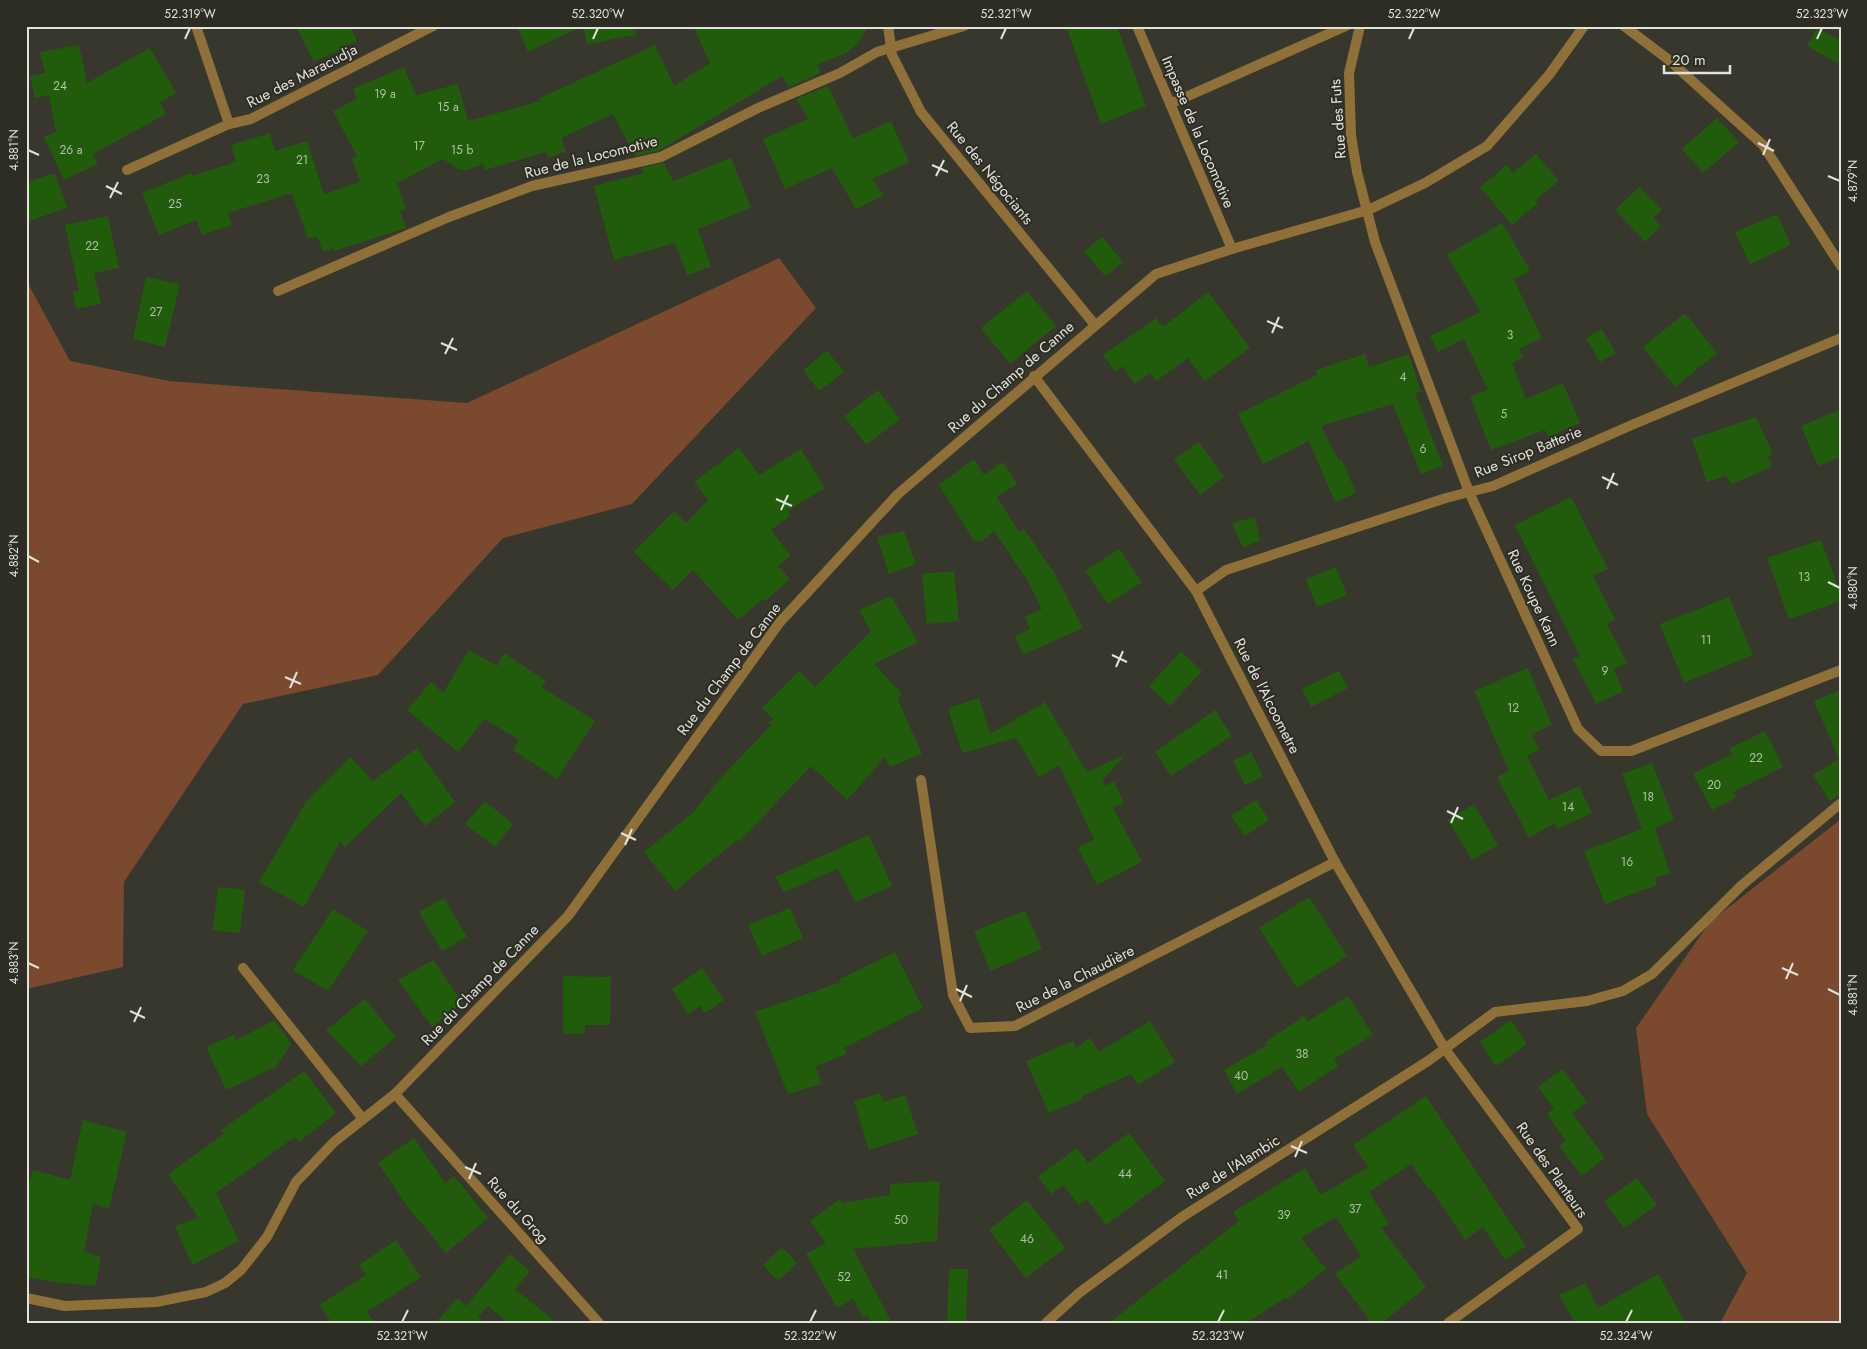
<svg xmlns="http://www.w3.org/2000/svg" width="1867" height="1349" font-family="Jost,sans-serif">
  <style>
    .green { fill: #7a492e }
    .building { fill: #215c0c }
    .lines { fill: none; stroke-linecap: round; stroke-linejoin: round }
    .street { stroke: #907039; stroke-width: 10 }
    .ticks { fill: none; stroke: #e1e2db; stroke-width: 2 }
    .labels { text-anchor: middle; stroke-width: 4; stroke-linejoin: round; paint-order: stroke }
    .number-label { font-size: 12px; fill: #b1c0a7 }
    .street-label { font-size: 15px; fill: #e1e2db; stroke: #2d2d23 }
    .neatline { fill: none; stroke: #e1e2db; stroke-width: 2 }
    .ticks-label { font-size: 12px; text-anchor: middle; fill: #e1e2db }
  </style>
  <rect width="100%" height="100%" fill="#37372d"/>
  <g class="green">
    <path d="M779,258L816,308L632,504L503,538L378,675L243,704L124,882L123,967L26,989V280L70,361L169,381L467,403Z"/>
    <path d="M1841,819V1323H1720L1747,1273L1647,1114L1636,1028L1710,922Z"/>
  </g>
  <g class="building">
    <path d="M296,26H350L357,41L314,62Z"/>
    <path d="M517,26H635L636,35L587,44L583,26L528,52Z"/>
    <path d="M693,26H869L859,42L846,53L817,65L821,73L789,87L782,76L658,151L635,156L613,114L561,138L566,151L548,158L546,152L485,170L483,164L467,170L458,169L443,159L397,183L406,209L400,211L406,228L334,251L333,248L323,252L317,236L308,239L292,193L228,213L232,225L202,235L196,220L159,235L142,193L191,173L192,176L236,162L231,145L270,133L275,151L307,141L324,194L360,182L352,158L357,156L333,111L357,99L353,89L404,67L416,95L458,84L468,121L541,101L540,98L655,45L674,86L710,63Z"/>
    <path d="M1066,26H1117L1146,106L1101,124Z"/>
    <path d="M1817,28L1841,41V65L1807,46Z"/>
    <path d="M79,45L87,83L150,48L176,93L160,102L166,114L93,154L98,164L64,180L44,137L56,132L49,95L35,98L30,76L45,73L40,52Z"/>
    <path d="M828,86L853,138L891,121L909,162L872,179L884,195L856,209L832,168L785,189L763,139L808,119L796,99Z"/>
    <path d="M1717,118L1739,142L1703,173L1682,149Z"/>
    <path d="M1536,154L1559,181L1536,200L1538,203L1512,225L1480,187L1507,165L1513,173Z"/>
    <path d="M731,158L751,208L698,229L711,267L687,275L675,243L614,260L594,186L644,173L641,168L664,163L673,181Z"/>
    <path d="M55,173L67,208L26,222V182Z"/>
    <path d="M1639,187L1662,210L1653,218L1661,226L1645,242L1615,210Z"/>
    <path d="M1777,214L1791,245L1750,264L1735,232Z"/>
    <path d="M108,216L119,268L94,273L101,304L76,309L73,292L79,290L65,225Z"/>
    <path d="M1502,223L1530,270L1514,280L1542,338L1519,349L1523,357L1512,363L1526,399L1563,383L1580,423L1548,437L1545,430L1491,450L1470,396L1488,390L1464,339L1438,352L1430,336L1481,312L1447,255Z"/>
    <path d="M1102,237L1123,262L1105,276L1084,251Z"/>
    <path d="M146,277L180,284L165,347L133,339Z"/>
    <path d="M1027,291L1056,326L1010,364L981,328Z"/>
    <path d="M1208,292L1250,348L1205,381L1188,358L1156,381L1150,373L1134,384L1123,366L1115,372L1103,355L1156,318L1163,327Z"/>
    <path d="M1685,313L1717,353L1675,387L1643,347Z"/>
    <path d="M1602,329L1616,353L1600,362L1586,338Z"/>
    <path d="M827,351L844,372L819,391L803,370Z"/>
    <path d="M1365,354L1369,367L1409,354L1421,392L1415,393L1443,466L1421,474L1393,404L1321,426L1339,461L1342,460L1356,493L1335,502L1309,441L1263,464L1238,414L1317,375L1316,370Z"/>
    <path d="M878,390L900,419L866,445L844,416Z"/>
    <path d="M1841,409V457L1818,466L1801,426Z"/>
    <path d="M1756,417L1773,454L1768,457L1772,467L1732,484L1725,476L1707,482L1692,439Z"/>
    <path d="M1199,442L1224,477L1200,495L1174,459Z"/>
    <path d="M739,448L759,475L801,449L825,488L787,511L791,515L771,530L791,556L778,566L790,579L765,601L763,599L738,620L693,570L673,590L634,552L674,511L686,523L708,500L694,482Z"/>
    <path d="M974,459L984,475L1003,462L1017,484L997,497L1019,532L1024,529L1055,574L1083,628L1023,655L1015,636L1030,629L1025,617L1042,609L1027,580L994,531L982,541H974L939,485Z"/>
    <path d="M1571,497L1608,569L1593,576L1615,620L1607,624L1627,663L1614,669L1623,691L1596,704L1573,659L1580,656L1515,525Z"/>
    <path d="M1255,517L1260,540L1243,548L1232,523Z"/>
    <path d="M904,531L916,564L889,574L877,537Z"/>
    <path d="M1821,540L1841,595V601L1789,619L1767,558Z"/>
    <path d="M1119,549L1142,582L1108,604L1085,571Z"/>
    <path d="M1336,567L1347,595L1317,607L1306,579Z"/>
    <path d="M954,571L959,621L927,624L922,574Z"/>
    <path d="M891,596L918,642L874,664L902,694L897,698L922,754L890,767L885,757L847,800L811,766L739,842L737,840L675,891L644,852L694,812L719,780L771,725L768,723L773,719L762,708L799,671L815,687L871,631L859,610Z"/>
    <path d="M1729,597L1753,655L1684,683L1660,624Z"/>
    <path d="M469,650L497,666L504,653L546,681L542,687L595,721L557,779L513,750L519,740L485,719L458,752L407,710L431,682L443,693Z"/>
    <path d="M1181,651L1202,671L1170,706L1149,686Z"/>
    <path d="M1528,668L1552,725L1532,734L1539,750L1527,756L1549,800L1579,786L1592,813L1558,829L1555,823L1529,838L1497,777L1509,771L1474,691Z"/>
    <path d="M1339,671L1348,688L1311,707L1302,689Z"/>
    <path d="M1841,690V794L1830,801L1813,775L1839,759L1814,701Z"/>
    <path d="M979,698L990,734L1045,702L1087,772L1126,754L1102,781L1106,786L1114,781L1124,803L1113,808L1142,862L1097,885L1078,848L1094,839L1059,765L1039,777L1016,738L962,753L948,708Z"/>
    <path d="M1215,710L1232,736L1171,776L1155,752Z"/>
    <path d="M1765,731L1783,767L1733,792L1736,798L1712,810L1693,774L1732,754L1729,749Z"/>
    <path d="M417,748L455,802L425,826L401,793L345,847L340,842L304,907L259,882L306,802L350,757L373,781Z"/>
    <path d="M1251,752L1263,776L1245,785L1233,761Z"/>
    <path d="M1652,763L1674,820L1655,828L1670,873L1655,878L1657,885L1605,904L1584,851L1642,829L1622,774Z"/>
    <path d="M1256,800L1269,820L1245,836L1231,816Z"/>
    <path d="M485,801L513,824L495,847L465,824Z"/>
    <path d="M1474,804L1498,845L1472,860L1448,820Z"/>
    <path d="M869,835L892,886L855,902L838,869L784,892L775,877Z"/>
    <path d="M218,887L245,890L240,933L213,930Z"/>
    <path d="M1309,897L1347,956L1297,988L1259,928Z"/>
    <path d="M444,898L467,937L442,951L419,912Z"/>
    <path d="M790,908L803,938L762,956L748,925Z"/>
    <path d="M333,909L368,931L328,991L293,970Z"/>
    <path d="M1025,911L1042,949L990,971L974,931Z"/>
    <path d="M895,952L923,1008L844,1048L847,1054L816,1066L821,1084L788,1094L755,1012L841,982L840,979Z"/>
    <path d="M433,960L463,1003L432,1027L398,980Z"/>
    <path d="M702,968L724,1000L705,1013L700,1006L688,1014L672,989Z"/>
    <path d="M563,976L611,977L610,1025H585V1034H563Z"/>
    <path d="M1348,996L1373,1035L1334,1059L1338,1066L1299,1092L1282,1067L1237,1094L1224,1070L1267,1045L1265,1042L1304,1016L1308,1021Z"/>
    <path d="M365,999L396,1037L361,1066L326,1030Z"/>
    <path d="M275,1020L291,1044L276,1067L226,1090L206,1047L234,1035L236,1040Z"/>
    <path d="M1511,1020L1527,1044L1496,1066L1480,1042Z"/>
    <path d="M1150,1021L1175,1062L1138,1085L1131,1074L1082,1096L1083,1099L1049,1113L1026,1061L1073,1041L1076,1048L1090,1038L1099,1052Z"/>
    <path d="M1562,1069L1587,1102L1572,1113L1605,1158L1582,1176L1559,1146L1566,1141L1547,1114L1554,1109L1538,1087Z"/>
    <path d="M304,1071L336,1113L299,1142L295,1137L216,1193L239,1241L192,1265L175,1226L199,1218L168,1174L224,1134L221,1130Z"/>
    <path d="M880,1093L883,1102L905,1095L918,1134L869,1150L854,1101Z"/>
    <path d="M1426,1096L1526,1246L1505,1260L1483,1227L1465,1240L1430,1188L1428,1189L1411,1164L1369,1192L1389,1224L1381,1228L1426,1287L1382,1323H1372L1335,1274L1361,1256L1336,1217L1301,1238L1326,1269L1286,1300L1285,1298L1247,1323H1109L1239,1221L1233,1212L1305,1168L1321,1195L1368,1167L1353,1145Z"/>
    <path d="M83,1120L127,1132L109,1209L93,1204L84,1252L101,1256L96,1286L62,1283L26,1277V1195L33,1170L70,1180Z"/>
    <path d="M1129,1133L1165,1181L1106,1225L1087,1199L1079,1205L1063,1185L1051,1194L1038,1177L1077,1148L1088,1163Z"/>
    <path d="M414,1138L445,1183L454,1176L488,1218L446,1253L407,1206L378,1163Z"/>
    <path d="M1637,1178L1657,1205L1624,1228L1604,1201Z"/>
    <path d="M940,1181L937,1241L853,1249L892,1323H871L867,1315L863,1317L853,1299L837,1308L806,1254L826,1243L810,1221L840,1199L842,1203L890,1195V1184Z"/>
    <path d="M1027,1200L1065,1248L1026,1278L989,1230Z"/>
    <path d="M396,1240L421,1277L367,1312L375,1323H332L319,1305L366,1275L359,1265Z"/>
    <path d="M782,1247L797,1263L778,1281L763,1265Z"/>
    <path d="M510,1254L530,1271L515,1289L557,1323H509L488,1306L478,1317L484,1323H435L458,1298L466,1306Z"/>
    <path d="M949,1269H968L966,1323H947Z"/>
    <path d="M1658,1274L1686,1323H1570L1574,1321L1559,1295L1586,1283L1598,1308Z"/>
  </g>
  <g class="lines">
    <g class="street">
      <path d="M196,26L229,124"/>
      <path d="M888,26L892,55L921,112L1095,325"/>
      <path d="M1137,26L1232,249"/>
      <path d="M1360,26L1349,73L1351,135L1357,172L1375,242L1469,492L1578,729L1601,751H1631L1841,670"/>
      <path d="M1624,26L1669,60L1763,145L1841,266"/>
      <path d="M1170,104L1346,26"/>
      <path d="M127,170L229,124L251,119L433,26"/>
      <path d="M278,291L449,217L532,186L661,157L758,108L840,73L877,52L964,26"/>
      <path d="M1034,376L1196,591L1335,862L1445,1049L1578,1229L1448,1323"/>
      <path d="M1196,591L1226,570L1446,498L1493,486L1634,424L1841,338"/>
      <path d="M921,780L953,995L970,1028L1015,1026L1335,862"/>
      <path d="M243,968L363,1119"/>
      <path d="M395,1094L599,1323"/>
      <path d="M26,1298L65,1306L156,1302L206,1292L225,1283L241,1270L267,1237L296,1182L334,1142L395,1094L568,916L780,622L898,494L1156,274L1232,249L1368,210L1425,183L1487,146L1549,75L1584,26"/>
      <path d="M1046,1323L1079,1293L1182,1217L1428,1061L1495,1012L1587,1001L1623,991L1652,974L1742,885L1841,803"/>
    </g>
  </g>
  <path class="ticks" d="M185,39L190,28M593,39L598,28M1001,39L1006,28M1409,39L1414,28M1817,39L1822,28M1758,143L1774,151M28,150L39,155M1763,155L1770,139M932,165L948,172M936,176L944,160M1828,176L1840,181M106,186L122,194M110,198L118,182M1267,321L1283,328M1272,333L1279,317M441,343L457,350M445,354L453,338M1602,477L1618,485M1607,489L1614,473M776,499L792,506M781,510L788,495M28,556L39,562M1828,582L1840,588M1112,655L1127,662M1116,667L1123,651M285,677L301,684M290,688L297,672M1447,811L1463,819M1451,823L1458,807M621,833L636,840M625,845L632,829M28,963L39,968M1782,968L1798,975M1786,979L1793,963M956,989L972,997M1828,989L1840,995M960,1001L967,985M130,1011L145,1018M134,1022L141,1007M1291,1146L1307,1153M1295,1157L1302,1141M465,1167L481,1174M469,1179L476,1163M402,1322L408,1310M810,1322L816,1310M1218,1322L1224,1310M1626,1322L1632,1310"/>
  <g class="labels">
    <g class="number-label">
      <text x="60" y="90">24</text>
      <text x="385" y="98">19 a</text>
      <text x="448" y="111">15 a</text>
      <text x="419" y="150">17</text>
      <text x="71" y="154">26 a</text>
      <text x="462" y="154">15 b</text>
      <text x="302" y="164">21</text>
      <text x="263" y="183">23</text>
      <text x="175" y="208">25</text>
      <text x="92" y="250">22</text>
      <text x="156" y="316">27</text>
      <text x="1510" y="339">3</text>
      <text x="1403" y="381">4</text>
      <text x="1504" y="418">5</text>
      <text x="1423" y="453">6</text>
      <text x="1804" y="581">13</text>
      <text x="1706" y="644">11</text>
      <text x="1605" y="675">9</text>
      <text x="1513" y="712">12</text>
      <text x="1756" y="762">22</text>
      <text x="1714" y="789">20</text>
      <text x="1648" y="801">18</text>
      <text x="1568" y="811">14</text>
      <text x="1627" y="866">16</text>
      <text x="1302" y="1058">38</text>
      <text x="1241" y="1080">40</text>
      <text x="1125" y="1178">44</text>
      <text x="1355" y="1213">37</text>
      <text x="1284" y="1219">39</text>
      <text x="901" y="1224">50</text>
      <text x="1027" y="1243">46</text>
      <text x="1222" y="1279">41</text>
      <text x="844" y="1281">52</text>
    </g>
    <g class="street-label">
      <text transform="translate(302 76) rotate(-27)" y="5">Rue des Maracudja</text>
      <text transform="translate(1338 119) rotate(-94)" y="5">Rue des Futs</text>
      <text transform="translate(1198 132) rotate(67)" y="5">Impasse de la Locomotive</text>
      <text transform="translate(591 157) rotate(-14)" y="5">Rue de la Locomotive</text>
      <text transform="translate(990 173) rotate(51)" y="5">Rue des Négociants</text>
      <text transform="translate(1011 377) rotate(-41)" y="5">Rue du Champ de Canne</text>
      <text transform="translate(1528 452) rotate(-22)" y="5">Rue Sirop Batterie</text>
      <text transform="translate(1534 598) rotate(65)" y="5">Rue Koupe Kann</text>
      <text transform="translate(729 669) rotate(-53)" y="5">Rue du Champ de Canne</text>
      <text transform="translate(1267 696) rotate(63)" y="5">Rue de l'Alcoometre</text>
      <text transform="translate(1075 979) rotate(-27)" y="5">Rue de la Chaudière</text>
      <text transform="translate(480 985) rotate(-46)" y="5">Rue du Champ de Canne</text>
      <text transform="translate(1233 1167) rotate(-32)" y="5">Rue de l'Alambic</text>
      <text transform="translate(1552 1170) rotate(55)" y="5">Rue des Planteurs</text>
      <text transform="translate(518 1210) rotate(48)" y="5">Rue du Grog</text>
    </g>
  </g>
  <rect width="1867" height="1349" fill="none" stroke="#2d2d23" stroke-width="55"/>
  <path d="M1664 65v8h66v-8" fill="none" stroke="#e1e2db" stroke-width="2.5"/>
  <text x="1672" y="65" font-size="15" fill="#e1e2db" stroke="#2d2d23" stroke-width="4" paint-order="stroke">20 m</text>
  <rect x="28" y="28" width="1812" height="1294" class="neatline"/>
  <g class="ticks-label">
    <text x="190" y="18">52.319°W</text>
    <text x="598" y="18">52.320°W</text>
    <text x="1006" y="18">52.321°W</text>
    <text x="1414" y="18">52.322°W</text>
    <text x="1822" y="18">52.323°W</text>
    <text transform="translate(14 150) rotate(-90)" y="4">4.881°N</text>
    <text transform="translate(1853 181) rotate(-90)" y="4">4.879°N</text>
    <text transform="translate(14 556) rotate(-90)" y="4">4.882°N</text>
    <text transform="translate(1853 588) rotate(-90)" y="4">4.880°N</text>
    <text transform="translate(14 963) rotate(-90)" y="4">4.883°N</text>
    <text transform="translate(1853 995) rotate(-90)" y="4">4.881°N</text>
    <text x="402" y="1340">52.321°W</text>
    <text x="810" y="1340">52.322°W</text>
    <text x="1218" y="1340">52.323°W</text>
    <text x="1626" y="1340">52.324°W</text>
  </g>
</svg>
